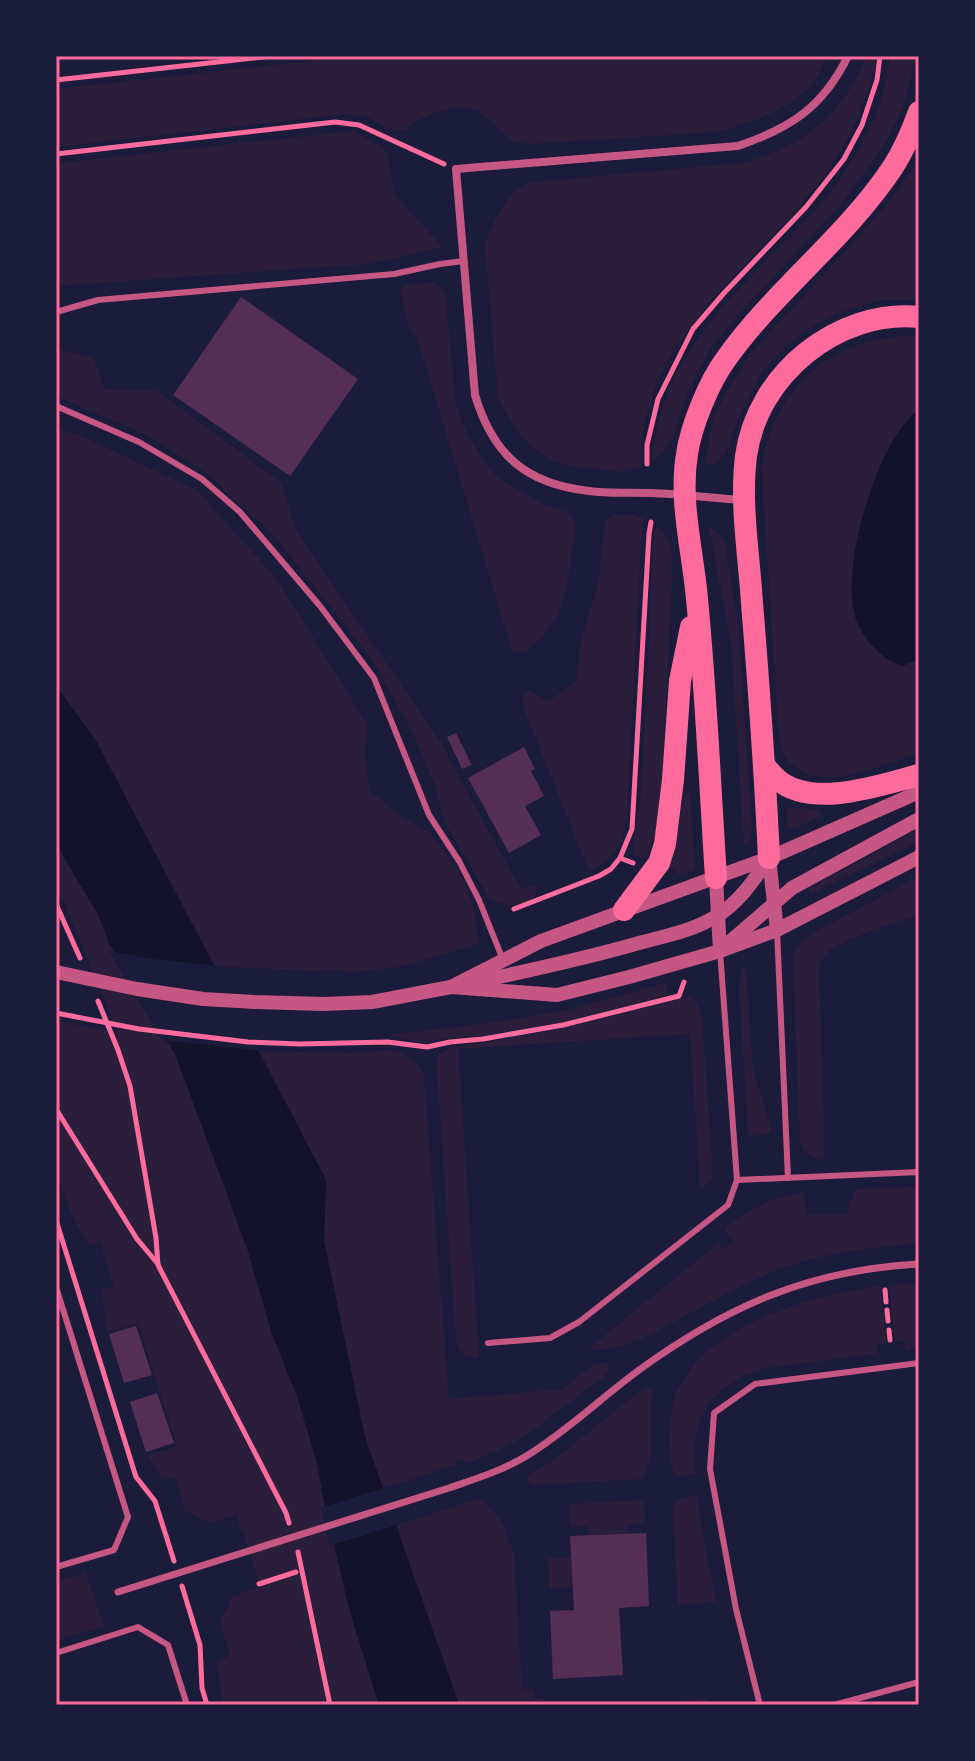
<svg xmlns="http://www.w3.org/2000/svg" width="975" height="1761" font-family="Karla,sans-serif">
  <style>
    .green { fill: #2a1e3b }
    .water { fill: #12122b }
    .pier { fill: #1b1b3a }
    .building { fill: #542f53 }
    .lines { fill: none; stroke-linecap: round; stroke-linejoin: round }
    .path { stroke: #ff6b9d; stroke-width: 5 }
    .service { stroke: #c65784; stroke-width: 6 }
    .pedestrian { stroke: #c65784; stroke-width: 7 }
    .minor { stroke: #c65784; stroke-width: 8 }
    .tertiary { stroke: #c65784; stroke-width: 14 }
    .motorway { stroke: #ff6b9d; stroke-width: 22 }
    .neatline { fill: none; stroke: #ff6b9d; stroke-width: 3 }
  </style>
  <rect width="100%" height="100%" fill="#1b1b3a"/>
  <g class="green">
    <path d="M352,56H827C810,105 763,119 718,132L531,144L513,142L496,125L477,110L456,107L431,114L413,123L405,131L386,128L369,118L348,114L56,147V89Z"/>
    <path d="M867,56H877C868,97 852,138 827,172C756,270 640,332 641,468L624,472L568,466L549,459L534,449L515,429L498,397L485,247C488,229 507,194 523,186C529,182 536,182 543,181L740,163C801,150 843,114 867,56Z"/>
    <path d="M891,56H917L903,107L885,143L844,201L741,312L710,349L688,392L675,432L667,448L652,462C660,342 758,277 829,194C846,173 871,129 880,104C885,88 887,72 891,56Z"/>
    <path d="M353,131L382,147L388,155L394,193L442,247L369,264L56,286V163Z"/>
    <path d="M919,154V300H881L835,314L799,334L763,370L739,418L726,452L714,465L705,464L713,419L728,389L750,354L886,206L913,167Z"/>
    <path d="M435,282L445,292L456,406L468,435L482,459L498,478L547,506L568,512L575,521L574,539L566,590L556,619L540,639L526,651L513,654L417,337L409,328L400,290L407,285Z"/>
    <path d="M919,335V409L902,427L875,477L854,553L852,601L857,622L887,660L902,666L919,659V753C876,767 794,807 779,738L763,492C763,482 761,471 763,460C765,441 773,424 782,408C813,355 860,337 919,335Z"/>
    <path d="M56,349L93,357L105,389L158,391L281,483L296,530L447,752L454,768L521,889L535,884L537,893L530,902L511,906L490,900L444,821L435,784L411,730L373,661L276,538L209,475L149,436L56,396Z"/>
    <path d="M56,428L76,434L197,490L277,579L367,724L365,755L369,790L400,816L430,832L458,870L473,906L479,944L399,967L345,973L344,970L310,971L215,966L95,739L56,686Z"/>
    <path d="M613,515H635L644,519L641,543L627,814C623,842 615,860 589,871L523,706L522,698L529,690L547,702L576,682L581,640L598,584L605,523Z"/>
    <path d="M657,526L668,539L673,558L662,793L655,836L646,858L635,857C629,841 639,819 640,802C646,723 648,645 652,566L654,534Z"/>
    <path d="M709,528H712L723,539L726,547L739,633L752,827L749,844L744,845L731,642Z"/>
    <path d="M690,793L695,868L692,871L678,875L676,871L668,867L677,837L684,794Z"/>
    <path d="M788,807L820,810L822,816L792,829L788,826L786,809Z"/>
    <path d="M919,829V841L811,894L808,889Z"/>
    <path d="M56,844L99,916L109,943L176,1056L248,1251L272,1334L297,1396L317,1463L325,1507L350,1612L379,1705H223L217,1661L230,1656L220,1621L230,1604L229,1603L233,1596L260,1587L243,1531H241L237,1515L209,1523L185,1511L176,1477L162,1480L148,1456L177,1446L138,1323L107,1332L102,1290L114,1286L100,1242L88,1245L74,1219L56,1176V1021L118,1032L65,905L56,892Z"/>
    <path d="M919,876V915C896,923 844,938 828,952C822,957 821,963 819,969L825,1156L822,1160L815,1159L803,1150L800,1140L793,961L796,948L810,935Z"/>
    <path d="M741,969H746L753,1070L772,1130L769,1134L751,1136L748,1132L739,988Z"/>
    <path d="M665,983L667,991L664,997L564,1022L487,1035L423,1041H413L388,1035L496,1022L572,1009Z"/>
    <path d="M692,996L700,1009L702,1018L713,1176L706,1186L700,1187L690,1034L458,1049L479,1358C467,1359 459,1354 456,1342L437,1072L436,1062L440,1054L451,1047L484,1043L563,1028Z"/>
    <path d="M391,1050C406,1053 420,1060 424,1076L449,1399L562,1389L591,1366L604,1362L609,1364L610,1368L608,1372L601,1379L521,1439L497,1451L465,1464L462,1458L456,1460V1465L383,1489L365,1437L324,1241L326,1180L259,1051L353,1053Z"/>
    <path d="M919,1186V1244C872,1247 823,1253 780,1269C748,1281 720,1297 691,1313C657,1330 628,1353 588,1349L718,1243L723,1249L734,1241L724,1229C752,1208 768,1198 803,1192L808,1215L847,1214C848,1203 853,1200 855,1189Z"/>
    <path d="M919,1282V1348L905,1350V1341L895,1342L889,1285Z"/>
    <path d="M881,1286L886,1343L877,1345V1354L766,1368C733,1376 702,1400 696,1435C694,1448 695,1461 695,1474C690,1475 682,1478 677,1476C666,1470 670,1411 674,1398C678,1386 695,1362 705,1353C743,1317 829,1291 881,1286Z"/>
    <path d="M648,1388L651,1390L652,1395C649,1417 657,1464 641,1479L537,1485H531L527,1479L530,1474L548,1464L639,1392Z"/>
    <path d="M697,1494L704,1541L716,1602L678,1605L673,1508L679,1499Z"/>
    <path d="M480,1498L490,1507L503,1524L514,1554L522,1689H534V1699H545V1705H459L396,1525Z"/>
    <path d="M644,1500L645,1523L628,1524V1534L588,1535V1526L570,1527L569,1504Z"/>
    <path d="M572,1557L573,1587L549,1589L548,1558Z"/>
    <path d="M86,1572L104,1626L56,1641V1582Z"/>
    <path d="M708,1699V1705H604Z"/>
  </g>
  <g class="water">
    <path d="M919,409V659L902,666C897,662 891,662 886,658C874,650 861,633 856,620C840,571 872,467 902,427C907,420 913,415 919,409Z"/>
    <path d="M56,686L95,739L326,1180L324,1241L365,1437L459,1705H379L350,1612L325,1507L317,1463L297,1396L272,1334L248,1251L176,1056L109,943L99,916L56,844Z"/>
  </g>
  <g class="pier">
    <path d="M109,951L154,959L219,966L263,1051L162,1040Z"/>
    <path d="M387,1487L400,1524L329,1546L321,1508Z"/>
  </g>
  <g class="building">
    <path d="M241,297L358,379L290,476L173,395Z"/>
    <path d="M456,733L472,765L462,769L447,737Z"/>
    <path d="M524,747L535,769L531,771L544,796L525,806L541,835L509,853L468,778Z"/>
    <path d="M136,1326L152,1375L124,1383L109,1334Z"/>
    <path d="M157,1393L174,1443L146,1452L130,1402Z"/>
    <path d="M646,1533L649,1606L619,1608L623,1675L553,1679L550,1611L574,1610L570,1536Z"/>
  </g>
  <g class="lines">
    <g class="path">
      <path d="M56,80L271,56"/>
      <path d="M56,154L335,122L359,125L444,164"/>
      <path d="M647,464V445L658,399L693,329L724,293L806,207L844,159L862,125L877,80L880,56"/>
      <path d="M633,863L620,858L632,829L649,534L651,522"/>
      <path d="M56,904L80,958"/>
      <path d="M514,909L599,876L611,869L620,858"/>
      <path d="M98,1001L118,1050L130,1086L156,1238L158,1265L286,1513L289,1523"/>
      <path d="M56,1013L139,1029L248,1042L300,1044L388,1042L427,1047L450,1042L483,1039L563,1025L679,996L684,982"/>
      <path d="M56,1109L137,1239L158,1264"/>
      <path d="M56,1220L136,1477L155,1501L174,1561"/>
      <path d="M885,1290L886,1302"/>
      <path d="M887,1310L888,1321"/>
      <path d="M889,1330L890,1340"/>
      <path d="M298,1552L330,1705"/>
      <path d="M259,1584L296,1572"/>
      <path d="M182,1586L200,1645L202,1688L207,1705"/>
    </g>
    <g class="service">
      <path d="M56,312L98,300L394,274L440,264L464,261"/>
      <path d="M56,406L139,442L202,479L240,512L320,606L374,678L429,815L459,861L479,900L503,960"/>
      <path d="M777,930L788,1178"/>
      <path d="M737,1180L919,1172"/>
      <path d="M56,1287L128,1517L114,1550L56,1567"/>
      <path d="M488,1343L550,1338L579,1322L728,1205L737,1180L720,951"/>
      <path d="M56,1653L138,1627L168,1645L187,1705"/>
      <path d="M760,1705L736,1609L710,1469L714,1413L755,1384L919,1363"/>
      <path d="M834,1705L919,1682"/>
    </g>
    <path class="pedestrian" d="M118,1592L449,1488C475,1479 504,1470 528,1455C567,1431 601,1398 639,1370C727,1306 809,1270 919,1264"/>
    <path class="minor" d="M743,500C712,498 681,494 650,493C630,492 609,494 589,491C526,484 493,455 475,395L456,169L738,146C791,128 823,107 848,56"/>
    <g class="tertiary">
      <path d="M769,858L777,930"/>
      <path d="M716,878L720,951"/>
      <path d="M726,945L792,888L919,819"/>
      <path d="M56,972L137,989L203,999L255,1002L323,1004L372,1002L451,987L557,995L629,977L720,951L777,930L919,857"/>
      <path d="M471,983C527,971 584,959 639,943C665,936 692,931 715,917C739,903 754,880 769,858"/>
      <path d="M451,987L541,941L769,858L919,792"/>
    </g>
    <g class="motorway">
      <path d="M765,766C769,771 773,776 778,780C813,809 880,785 919,775"/>
      <path d="M769,858C765,773 759,688 752,603C749,555 740,504 746,456C757,375 837,309 919,317"/>
      <path d="M716,878C710,785 706,692 697,599C693,552 679,502 687,454C691,426 709,382 726,359C775,290 846,238 893,167C904,150 912,131 919,112"/>
      <path d="M624,910L659,863L665,844L673,780L680,681L691,627"/>
    </g>
  </g>
  <rect width="975" height="1761" fill="none" stroke="#1b1b3a" stroke-width="116"/>
  <rect x="58" y="58" width="859" height="1645" class="neatline"/>
</svg>
